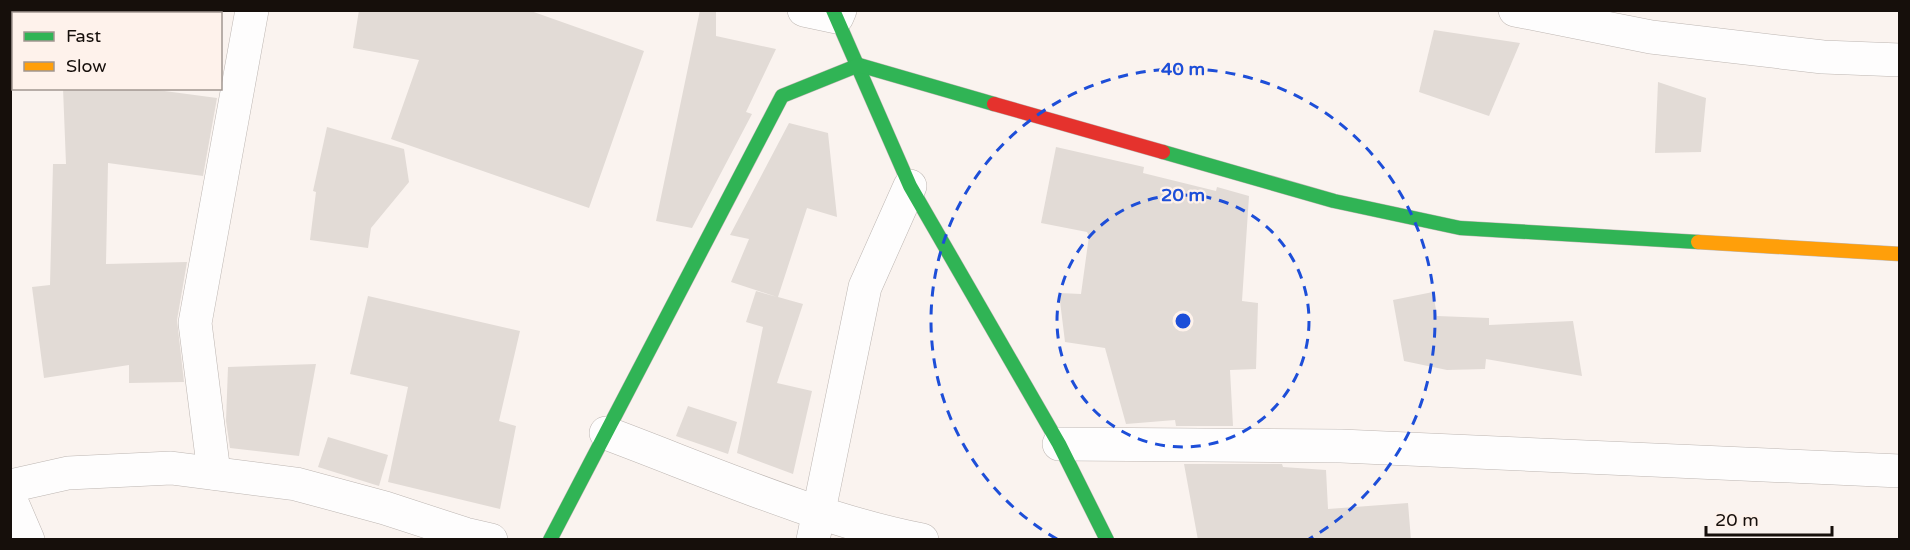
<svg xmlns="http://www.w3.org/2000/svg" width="1910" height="550" font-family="'Varela Round',sans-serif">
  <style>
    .green { fill: #e1e9de }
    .building { fill: #e2dbd6 }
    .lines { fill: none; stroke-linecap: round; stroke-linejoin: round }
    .street-casing { stroke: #bdb6b2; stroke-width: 34 }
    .fast-casing { stroke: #bdb6b2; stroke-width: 15 }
    .slow-casing { stroke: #bdb6b2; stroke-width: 15 }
    .jam-casing { stroke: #bdb6b2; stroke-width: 15 }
    .street { stroke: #fefdfd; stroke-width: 33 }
    .fast { stroke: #30b455; stroke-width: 14 }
    .slow { stroke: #ff9f0a; stroke-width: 14 }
    .jam { stroke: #e5322d; stroke-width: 14 }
    .ring { fill: none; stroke: #1d4ed8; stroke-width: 3; stroke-dasharray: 10 8 }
    .centre { fill: #1d4ed8; stroke: #fef2eb; stroke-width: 3 }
    .ring-label { font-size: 18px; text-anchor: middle; font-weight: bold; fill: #1d4ed8; stroke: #fef2eb; stroke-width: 4.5; stroke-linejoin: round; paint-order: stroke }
  </style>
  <rect width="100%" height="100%" fill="#faf3ef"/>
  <path class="green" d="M10,11L11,10L92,11L85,14H14L12,22Z"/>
  <g class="building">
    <path d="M359,10H528L644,51L589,208L391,139L419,60L353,48Z"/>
    <path d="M700,10H716V36L776,49L746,112L752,114L692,228L656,221Z"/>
    <path d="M1434,30L1520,43L1489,116L1419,92Z"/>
    <path d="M1658,82L1706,98L1701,152L1655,153Z"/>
    <path d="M63,88H142L217,98L203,176L108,163L106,264L187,262L177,320L184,382L129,383V365L44,378L32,287L50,285L53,164H66Z"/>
    <path d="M789,123L828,133L837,217L807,208L778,297L803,304L777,383L812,391L793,474L737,453L763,327L746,322L756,291L777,297L731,282L749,239L730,235Z"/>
    <path d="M327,127L404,149L409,182L371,228L368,248L310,240L316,192L313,191Z"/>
    <path d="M1056,147L1144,167L1143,173L1216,191L1217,187L1249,196L1242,301L1258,303L1256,369L1230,370L1233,426H1176L1175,420L1126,424L1105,348L1065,342L1059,293L1081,294L1089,236L1087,232L1041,223Z"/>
    <path d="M1433,292L1437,316L1489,318V325L1573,321L1582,376L1486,359L1485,369L1447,370L1404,361L1393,300Z"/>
    <path d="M368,296L520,331L499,421L516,426L500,509L388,482L408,387L350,374Z"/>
    <path d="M316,364L299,456L230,448L226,421L228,367Z"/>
    <path d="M688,406L737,422L728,454L676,436Z"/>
    <path d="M328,437L388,455L379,486L318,467Z"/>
    <path d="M1184,464H1282L1283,467L1326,470L1328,509L1408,503L1411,540H1198Z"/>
  </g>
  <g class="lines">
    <g class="street-casing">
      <g id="street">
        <path d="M804,10L837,17L840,10"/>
        <path d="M1515,10L1651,37L1823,57L1900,60"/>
        <path d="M606,433C708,471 815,519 922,540"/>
        <path d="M1059,444L1341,446L1900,471"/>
        <path d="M214,473L195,323L252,10"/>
        <path d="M10,486L68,473L171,468L296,484L385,508L465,534L491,540"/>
        <path d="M10,498L28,540"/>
        <path d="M813,540L865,287L910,186"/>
      </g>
    </g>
    <g class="fast-casing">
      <g id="fast">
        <path d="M833,10L910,186L1059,444L1107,540"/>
        <path d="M1163,152L1334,201L1460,228L1698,242"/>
        <path d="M550,540L782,96L859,65L994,104"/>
      </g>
    </g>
    <g class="slow-casing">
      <path id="slow" d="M1698,242L1900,254"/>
    </g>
    <g class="jam-casing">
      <path id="jam" d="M994,104L1163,152"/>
    </g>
    <use href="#street" class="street"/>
    <use href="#fast" class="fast"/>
    <use href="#slow" class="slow"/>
    <use href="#jam" class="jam"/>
  </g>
  <g class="ring">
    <circle cx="1183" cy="321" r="126"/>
    <path d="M1057 539A252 252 0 1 1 1309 539"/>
  </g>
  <circle cx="1183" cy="321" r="9" class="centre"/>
  <g class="ring-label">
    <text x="1183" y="75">40 m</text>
    <text x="1183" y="201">20 m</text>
  </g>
  <rect width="1910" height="550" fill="none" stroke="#160f0b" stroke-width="24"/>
  <rect x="12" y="12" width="210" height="78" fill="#fef2eb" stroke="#a19791" stroke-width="1.5"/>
  <rect x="24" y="32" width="30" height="9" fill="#30b455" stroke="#a19791" stroke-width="1.5"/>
  <text x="66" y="42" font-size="18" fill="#160f0b">Fast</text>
  <rect x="24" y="62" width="30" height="9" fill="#ff9f0a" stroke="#a19791" stroke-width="1.5"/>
  <text x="66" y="72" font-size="18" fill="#160f0b">Slow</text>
  <path d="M1706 526v9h126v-9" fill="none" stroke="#160f0b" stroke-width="3"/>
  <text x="1715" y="526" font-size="18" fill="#160f0b" stroke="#fef2eb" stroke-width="4.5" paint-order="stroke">20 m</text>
</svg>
